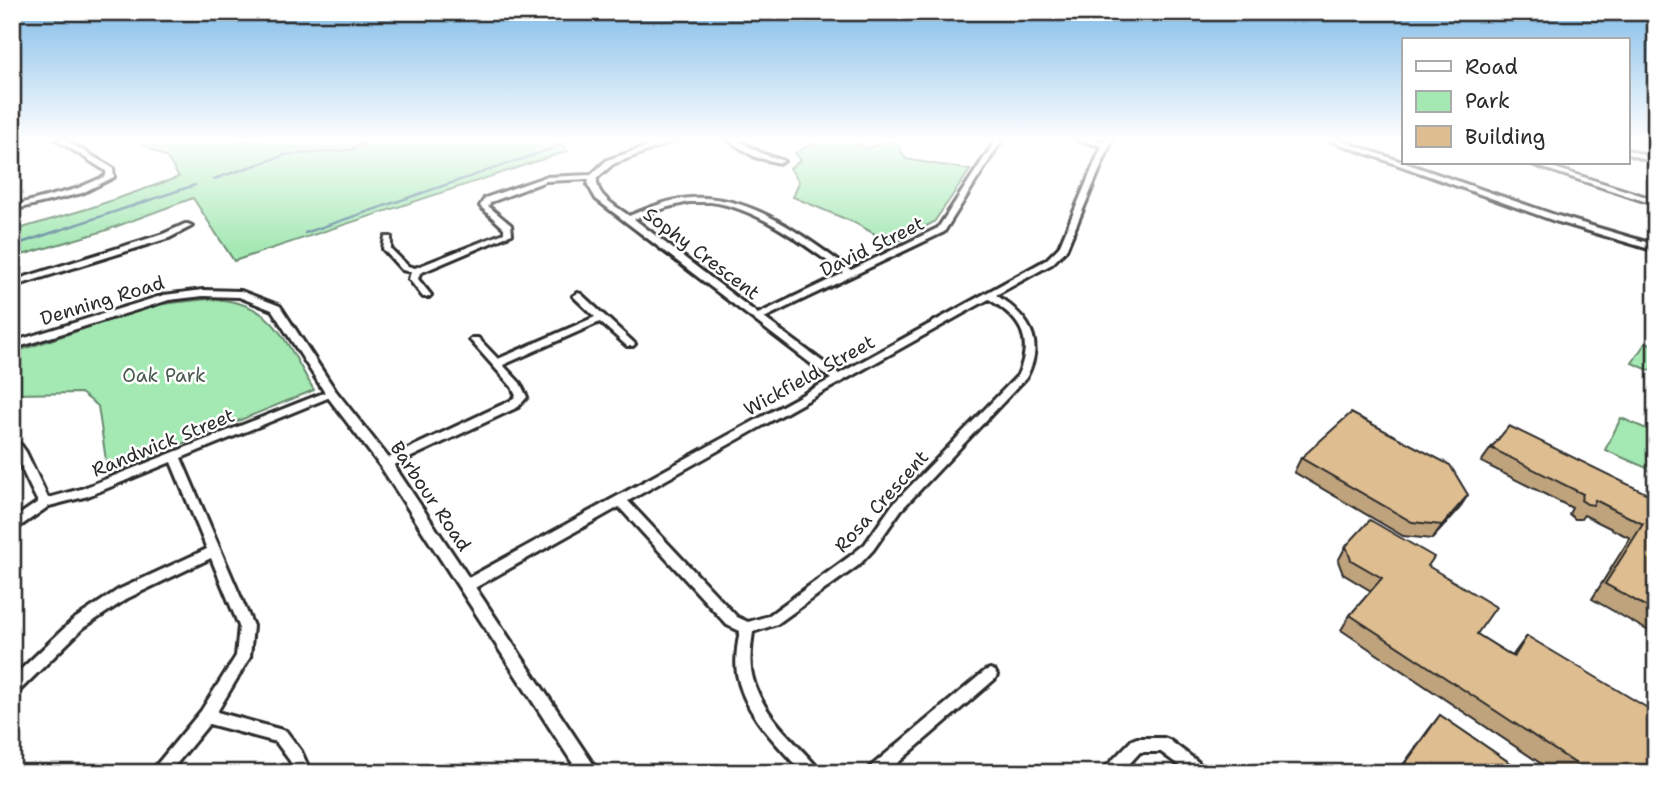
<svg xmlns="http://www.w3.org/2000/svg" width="1668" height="785" font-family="'Shantell Sans',sans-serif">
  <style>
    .green { fill: #a4e8b3; stroke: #688a6f; stroke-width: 2 }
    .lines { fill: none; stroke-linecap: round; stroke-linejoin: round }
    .stream { stroke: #62899c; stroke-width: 2.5 }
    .minor-casing { stroke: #2b2b2b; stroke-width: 6 }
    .tertiary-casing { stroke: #2b2b2b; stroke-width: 6 }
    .minor { fill: #fff; fill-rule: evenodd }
    .tertiary { fill: #fff; fill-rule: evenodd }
    .wall { fill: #bfa37d; stroke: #2b2b2b; stroke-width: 2 }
    .shaded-wall { fill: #9b8566; stroke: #2b2b2b; stroke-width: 2 }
    .building { fill: #debe91; stroke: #2b2b2b; stroke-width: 2 }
    .labels { text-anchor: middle; stroke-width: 5; stroke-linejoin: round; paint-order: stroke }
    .street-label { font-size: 19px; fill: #2b2b2b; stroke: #fff }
    .park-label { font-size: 19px; fill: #495a4d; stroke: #fff }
  </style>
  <rect width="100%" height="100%" fill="#fff"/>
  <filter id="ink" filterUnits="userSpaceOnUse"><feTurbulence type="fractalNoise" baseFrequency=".0143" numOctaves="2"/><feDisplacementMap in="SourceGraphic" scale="14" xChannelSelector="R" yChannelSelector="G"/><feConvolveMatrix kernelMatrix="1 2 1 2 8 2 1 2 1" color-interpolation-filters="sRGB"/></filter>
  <g filter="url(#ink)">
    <g class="green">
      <path d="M135,140H557L568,151L234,261L193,198L104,231L12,258V231L90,208L179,177L167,158Z"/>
      <path d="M819,140H852L866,149L886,141L897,143L906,159L970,170L934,222L893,244L855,223L793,197L799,182L790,168L801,160L795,153Z"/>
      <path d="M208,299C275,300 283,339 314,390L108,474L98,406L81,393L12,394V353L154,305Z"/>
      <path d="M1646,342L1656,346V373L1632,363Z"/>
      <path d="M1621,418L1656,433V472L1605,450Z"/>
    </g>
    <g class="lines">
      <g class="stream">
        <path d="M214,179L285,155L350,150L371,140"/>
        <path d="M305,233L551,149L569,140"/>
        <path d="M12,246L195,185"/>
      </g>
      <g class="minor-casing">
        <g id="minor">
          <path d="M57,140H65L113,168L114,177L82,193L12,210V206L76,189L106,176V171Z"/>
          <path d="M666,140H676L613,164L597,178C595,196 616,206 629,216C648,208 670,199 691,198C752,194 804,237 851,270L938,228L996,140H1002L944,232L764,318L839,374L1046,260L1059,247L1102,146L1077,140L1104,141L1105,140H1112L1066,250L1052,264L996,295C1029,317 1046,340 1026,378L901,510L873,550L859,565L777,624L753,632C751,646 749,661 752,675C760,713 794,740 818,768L821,773H803C777,744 744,714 737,674C735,660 737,645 740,631L727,625L619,507L471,590L466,591L461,590L459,586L461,582L831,379L596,199L588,185L589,179L546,181L491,202L488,206L511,225L512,234L420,273L418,279L431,295L429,297H423L409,279L411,272L402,270L383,249L385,237H391V249L408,266L415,268L504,233V228L480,206L485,198L545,177L591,175L607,160ZM689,202C696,202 704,202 711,202C759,208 806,246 844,273L758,314L634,219L668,207ZM989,299C1021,319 1034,338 1018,375L893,504L865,544L849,557L768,616L748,622L737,617L628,501Z"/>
          <path d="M728,140H737L761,153L784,161L780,163L755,157Z"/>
          <path d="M1329,140H1339L1558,216L1656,245V251L1552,220Z"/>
          <path d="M1628,150L1656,159V163L1628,154Z"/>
          <path d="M1528,163H1539L1656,200V205Z"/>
          <path d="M185,224H188L192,226L169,238L12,287V281L163,234Z"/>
          <path d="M578,293L581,294L633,342L635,344L633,346H627L600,322L503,365L520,383L527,397L518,407L390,467H382L380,464L382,461L510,401L516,396L512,387L472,342L470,340L472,338H478L498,359L595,317L573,296Z"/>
          <path d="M331,390L336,393L335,395L181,458L253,626L250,657L217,712L286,731L301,751L311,773H295L290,761L276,742L209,724L169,773H151L154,768L201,711L236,656L239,626L211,558L128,598L83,628L17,693L12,694V678L73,620L118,590L207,549L171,462L88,496L49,506L12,532V520L38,502C32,491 12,450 12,440L21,445L26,452L48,498L81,489Z"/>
          <path d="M990,669L995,671L997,675L995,679L886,773H866L869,768L985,671Z"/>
          <path d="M1137,738H1164L1169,740L1198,762L1201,767L1198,772H1188L1161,752H1140L1121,773H1102L1105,768L1132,740Z"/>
        </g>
      </g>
      <g class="tertiary-casing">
        <path id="tertiary" d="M203,290L241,291L280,306L335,390L391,461L599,773H579L381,467L327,396L272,310L239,297L203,296L169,300L12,349V342L164,295Z"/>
      </g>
      <use href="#minor" class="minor"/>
      <use href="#tertiary" class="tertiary"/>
    </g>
    <g class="wall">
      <path d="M1491,448L1656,498V635L1592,599L1630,538L1584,515L1581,519H1575L1569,514L1572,508L1481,462Z"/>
      <path d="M1301,458L1459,509L1432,539L1403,536L1294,472Z"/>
      <path d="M1346,546L1428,566L1477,634L1512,656L1527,636L1656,773H1555L1341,630L1350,615L1371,591L1343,574L1338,561Z"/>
      <path d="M1440,715L1525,773H1397L1429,729Z"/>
    </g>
    <path class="shaded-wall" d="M1468,495L1459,509L1432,539L1442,525Z"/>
    <g class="building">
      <path d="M1351,413L1450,465L1468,495L1442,525L1412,522L1301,458Z"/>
      <path d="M1509,426L1656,498V612L1605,584L1643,524L1595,500L1593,505L1587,504L1581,500L1583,494L1491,448Z"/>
      <path d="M1370,520L1434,557L1428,566L1496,607L1477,634L1514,657L1527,636L1656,713V773H1590L1350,615L1382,578L1351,560L1346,546Z"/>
      <path d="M1440,715L1525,773H1403L1400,771Z"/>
    </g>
  </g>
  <linearGradient id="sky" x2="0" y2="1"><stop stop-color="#81bce8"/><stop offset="0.56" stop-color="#fff"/><stop offset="1" stop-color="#fff" stop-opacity="0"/></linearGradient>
  <rect width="1668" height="250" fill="url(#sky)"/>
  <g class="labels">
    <g class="street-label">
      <text transform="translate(872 246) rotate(-26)" y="7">David Street</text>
      <text transform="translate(702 253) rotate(37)" y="7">Sophy Crescent</text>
      <text transform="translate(102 300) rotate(-17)" y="7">Denning Road</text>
      <text transform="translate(809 375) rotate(-29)" y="7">Wickfield Street</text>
      <text transform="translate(163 442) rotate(-22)" y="7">Randwick Street</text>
      <text transform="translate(431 496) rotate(56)" y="7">Barbour Road</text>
      <text transform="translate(881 501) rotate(-48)" y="7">Rosa Crescent</text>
    </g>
    <g class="park-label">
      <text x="164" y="382">Oak Park</text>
    </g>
  </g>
  <rect width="1668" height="785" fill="none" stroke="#fff" stroke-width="42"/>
  <rect x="21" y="21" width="1626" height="743" fill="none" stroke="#2b2b2b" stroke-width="2.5" filter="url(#ink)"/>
  <rect x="1402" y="38" width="228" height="126" fill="#ffffff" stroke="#aaaaaa" stroke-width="2"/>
  <rect x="1416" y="61" width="35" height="10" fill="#ffffff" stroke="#aaaaaa" stroke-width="2"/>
  <text x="1465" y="74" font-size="21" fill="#2b2b2b">Road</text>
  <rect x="1416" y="91" width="35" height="21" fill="#a4e8b3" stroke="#aaaaaa" stroke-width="2"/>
  <text x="1465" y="108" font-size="21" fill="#2b2b2b">Park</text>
  <rect x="1416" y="126" width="35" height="21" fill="#debe91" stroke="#aaaaaa" stroke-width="2"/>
  <text x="1465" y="144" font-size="21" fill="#2b2b2b">Building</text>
</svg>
